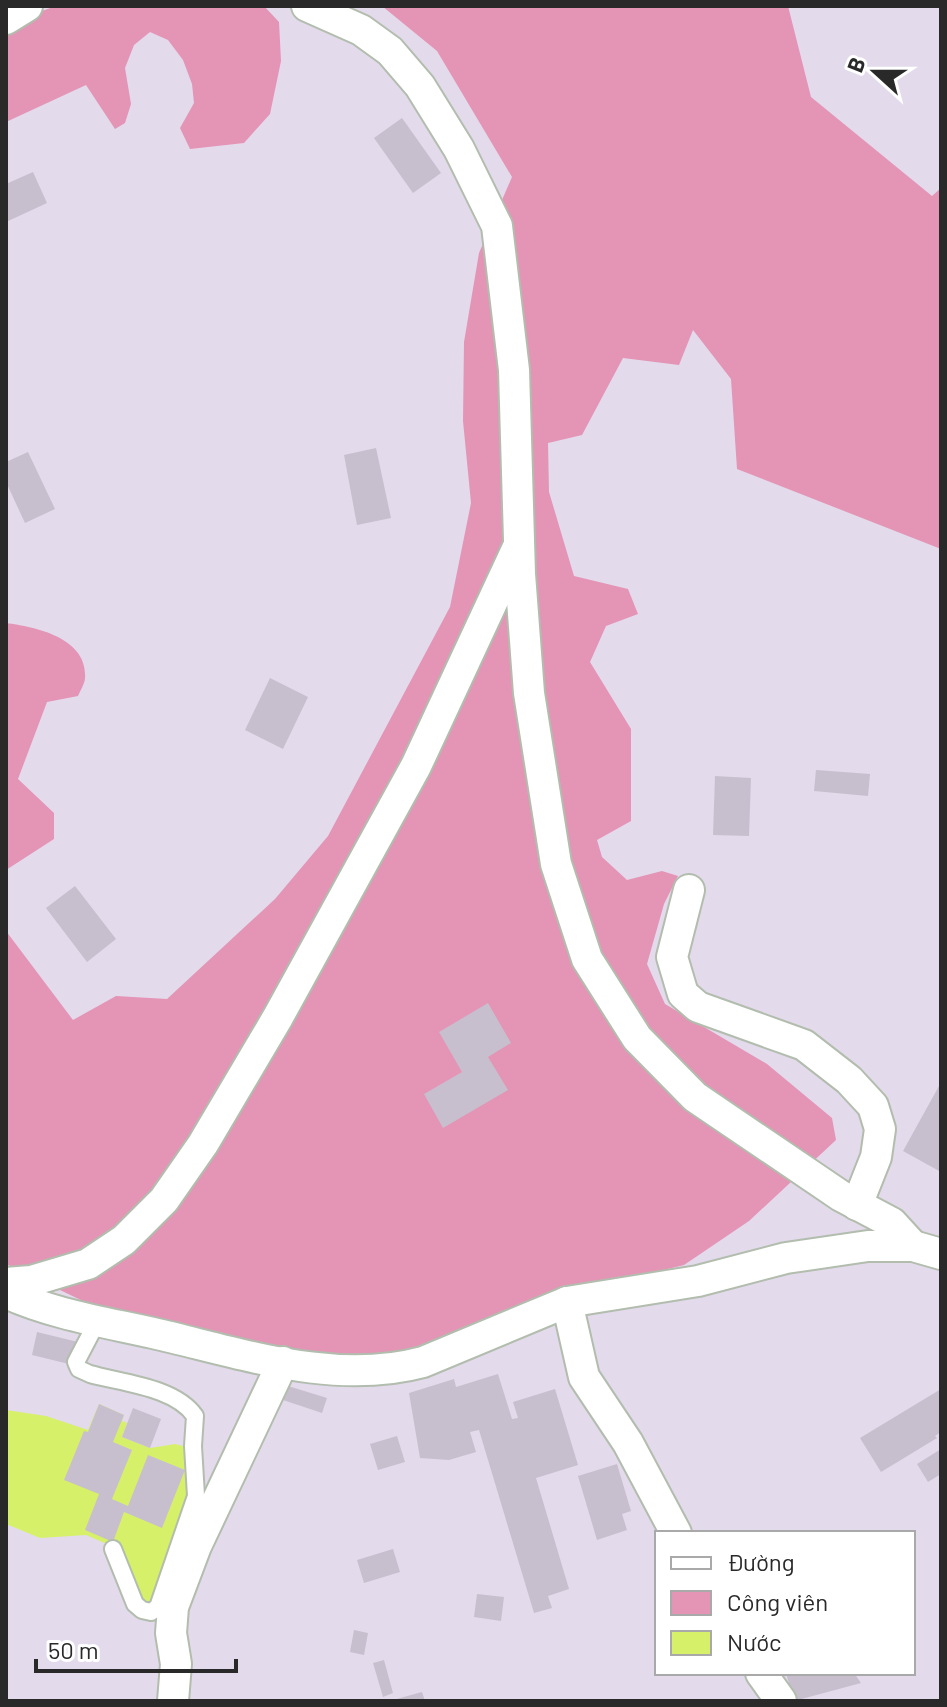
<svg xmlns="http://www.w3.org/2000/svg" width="947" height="1707" font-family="Barlow,sans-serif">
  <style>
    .green { fill: #e494b5 }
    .water { fill: #d6f169 }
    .building { fill: #c7bfce }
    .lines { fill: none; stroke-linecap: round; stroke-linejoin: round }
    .service-casing { stroke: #b2bdae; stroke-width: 20 }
    .minor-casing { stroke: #b2bdae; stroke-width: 34 }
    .service { stroke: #fff; stroke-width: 16 }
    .minor { stroke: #fff; stroke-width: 30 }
  </style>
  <rect width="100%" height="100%" fill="#e3daec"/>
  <g class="green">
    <path d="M56,6H264L279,22L281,61L270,114L244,143L190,149L180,128L194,103L192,84L183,60L168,40L150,32L134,45L125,68L131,104L125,123L115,129L86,85L6,122V29L28,16Z"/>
    <path d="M382,6H788L811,97L932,196L941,188V549L737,469L731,379L693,330L679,365L623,358L582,435L548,443L549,492L574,576L628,589L638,614L606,626L590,662L631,729V821L597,840L602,857L627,880L662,871L678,876L664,904L647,964L665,1004L767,1064L832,1118L836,1140L749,1221L684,1265L567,1294L425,1348L377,1354L312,1357L114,1316L6,1264V931L73,1020L116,996L167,999L275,899L328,836L450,607L471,503L463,421L464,342L479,253L512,177L437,51Z"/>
    <path d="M6,623C36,627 88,638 85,678C85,683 80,691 78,696L47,702L18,779L54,813V839L6,870Z"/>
  </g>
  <path class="water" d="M99,1404L124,1415L122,1421L127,1423L122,1437L150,1448L175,1444L183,1446L188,1451L195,1491L147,1608L137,1601L116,1548L86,1535L40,1538L6,1524V1410L46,1416L88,1430Z"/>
  <g class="building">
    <path d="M402,118L441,173L413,193L374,138Z"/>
    <path d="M33,172L47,203L6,222V184Z"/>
    <path d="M376,448L391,518L357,525L344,455Z"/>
    <path d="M28,452L55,509L25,523L6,482V462Z"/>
    <path d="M270,678L308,697L283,749L245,730Z"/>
    <path d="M816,770L870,774L868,796L814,791Z"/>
    <path d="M715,776L751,778L749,836L713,835Z"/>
    <path d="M75,886L116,939L87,962L46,908Z"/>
    <path d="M488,1003L511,1043L488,1057L508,1090L443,1128L424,1094L462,1072L439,1032Z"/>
    <path d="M939,1086L941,1087V1172L903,1151Z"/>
    <path d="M37,1332L78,1342L73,1365L32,1355Z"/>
    <path d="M498,1374L512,1419L518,1418L513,1402L555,1389L578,1465L536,1478L569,1589L548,1596L552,1608L534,1613L479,1430L470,1432L476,1452L449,1460L420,1458L409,1393L454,1379L456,1387Z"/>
    <path d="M288,1386L327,1398L322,1413L283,1400Z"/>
    <path d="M941,1389V1432L935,1436L937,1438L881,1472L860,1438Z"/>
    <path d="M99,1404L124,1415L113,1442L132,1450L112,1499L128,1506L148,1455L185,1470L162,1528L124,1512L113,1542L85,1530L99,1494L64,1480L84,1431L88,1432Z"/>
    <path d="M133,1408L161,1419L150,1448L122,1437Z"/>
    <path d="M397,1436L405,1462L378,1470L370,1444Z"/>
    <path d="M941,1449V1474L928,1482L917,1464Z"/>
    <path d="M617,1464L631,1511L622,1514L627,1530L597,1540L578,1476Z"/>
    <path d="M393,1549L400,1572L364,1583L357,1560Z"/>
    <path d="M477,1594L504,1597L501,1621L474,1617Z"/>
    <path d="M354,1630L368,1633L364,1655L350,1652Z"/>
    <path d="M384,1660L393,1693L383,1697L373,1663Z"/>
    <path d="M786,1673H854L861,1683L794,1701Z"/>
    <path d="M422,1692L425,1701H393V1700Z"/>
  </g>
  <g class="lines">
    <g class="service-casing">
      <path id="service" d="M98,1320L76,1362L79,1369L90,1374C122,1383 175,1387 195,1416L193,1446L196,1496L158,1607L151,1612L142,1610L135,1604L113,1549"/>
    </g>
    <g class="minor-casing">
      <g id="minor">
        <path d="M307,6L361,30L390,51L420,86L459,149L497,226L514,370L520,574L529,693L556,864L587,959L637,1038L695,1097L841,1196L892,1223L913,1246"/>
        <path d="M6,19L27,6"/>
        <path d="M689,890L672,957L683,994L698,1007L804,1045L849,1080L873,1106L880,1129L876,1157L857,1205"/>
        <path d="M6,1283L31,1281L88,1264L124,1240L164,1200L203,1144L278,1017L416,766L517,549"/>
        <path d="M6,1293C52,1314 104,1322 153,1333C241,1353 334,1386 423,1362L567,1302L698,1281L786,1258L868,1246H913L941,1254"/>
        <path d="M567,1302L584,1377L628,1443L676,1533"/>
        <path d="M761,1673L781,1701"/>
        <path d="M173,1701L176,1664L171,1633L173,1607L196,1546L283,1362"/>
      </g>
    </g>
    <use href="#service" class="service"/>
    <use href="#minor" class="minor"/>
  </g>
  <rect width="947" height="1707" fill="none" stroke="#292929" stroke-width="16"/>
  <rect x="655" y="1531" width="260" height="144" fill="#ffffff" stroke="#a9a9a9" stroke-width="2"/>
  <rect x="671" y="1557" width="40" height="12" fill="#ffffff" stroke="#a9a9a9" stroke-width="2"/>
  <text x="727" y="1571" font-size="24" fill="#292929">Đường</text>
  <rect x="671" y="1591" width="40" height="24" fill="#e494b5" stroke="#a9a9a9" stroke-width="2"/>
  <text x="727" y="1611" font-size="24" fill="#292929">Công viên</text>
  <rect x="671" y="1631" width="40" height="24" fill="#d6f169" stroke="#a9a9a9" stroke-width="2"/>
  <text x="727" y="1651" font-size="24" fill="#292929">Nước</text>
  <g transform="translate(875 72) rotate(291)" stroke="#ffffff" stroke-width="6" paint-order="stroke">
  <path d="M0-6L14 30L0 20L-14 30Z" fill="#292929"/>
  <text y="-12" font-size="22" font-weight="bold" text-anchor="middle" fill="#292929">B</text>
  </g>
  <path d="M36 1659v12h200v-12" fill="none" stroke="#292929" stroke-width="4"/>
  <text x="48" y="1659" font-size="24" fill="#292929" stroke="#ffffff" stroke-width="6" paint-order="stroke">50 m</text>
</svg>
